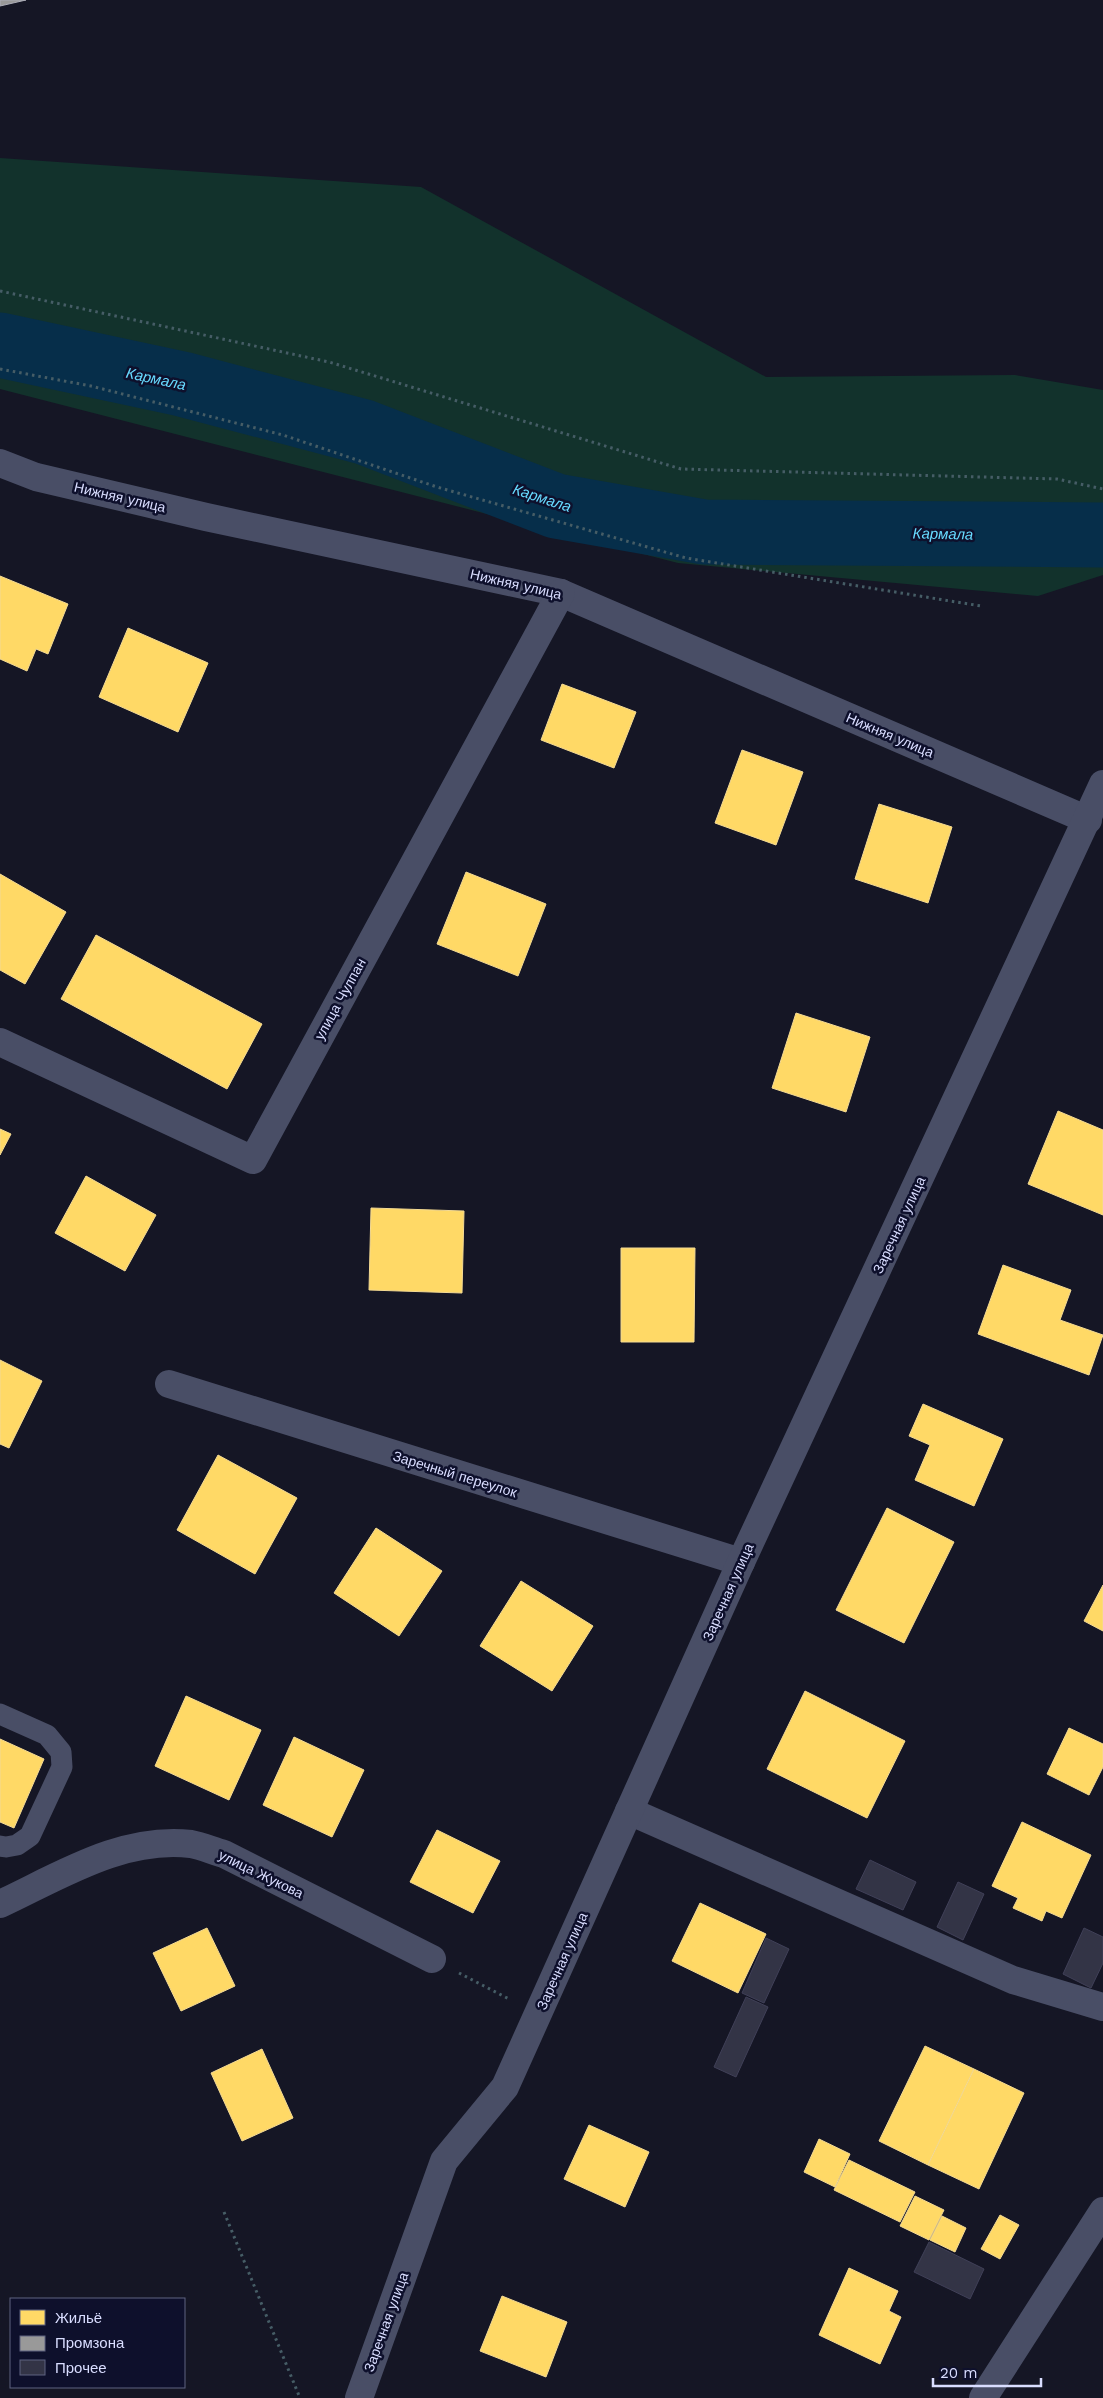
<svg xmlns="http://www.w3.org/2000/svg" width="1103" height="2398" font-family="'Work Sans',sans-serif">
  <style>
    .green { fill: #12322c }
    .homes { fill: #ffd966; stroke: #f4da94 }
    .industry { fill: #999; stroke: #acadb8 }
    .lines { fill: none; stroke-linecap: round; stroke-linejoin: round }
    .river { stroke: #062e4a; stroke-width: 65 }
    .building { fill: #333446; stroke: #404058 }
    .path { stroke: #465d66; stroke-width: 3; stroke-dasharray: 2.5 4; stroke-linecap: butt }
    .lane { stroke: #494e66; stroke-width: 21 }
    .street { stroke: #494e66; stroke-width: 28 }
    .labels { text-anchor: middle; stroke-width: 5; stroke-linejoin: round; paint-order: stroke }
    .street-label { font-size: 14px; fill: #d9ddff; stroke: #0e102c }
    .water-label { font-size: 15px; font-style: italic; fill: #67daff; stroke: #0e102c }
  </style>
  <rect width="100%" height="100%" fill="#151625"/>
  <path class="green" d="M0,158L421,187L766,377L1015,375L1103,390V575L1038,596L678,563L0,389Z"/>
  <g class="homes">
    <path d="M0,576L68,604L48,654L36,649L27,671L0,659Z"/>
    <path d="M128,628L208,663L178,732L99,697Z"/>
    <path d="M562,684L636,712L614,768L541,740Z"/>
    <path d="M742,750L803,772L776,845L715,823Z"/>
    <path d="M879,804L952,827L928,903L855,879Z"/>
    <path d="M466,872L546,904L518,976L437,944Z"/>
    <path d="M0,874L66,912L25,984L0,970Z"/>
    <path d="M96,935L262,1024L227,1089L61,999Z"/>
    <path d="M796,1013L870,1037L846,1112L772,1088Z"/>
    <path d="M1058,1111L1103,1130V1215L1028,1184Z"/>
    <path d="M0,1129L11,1134L0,1155Z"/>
    <path d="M86,1176L156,1215L125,1271L55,1233Z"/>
    <path d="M371,1208L464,1211L462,1293L369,1290Z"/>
    <path d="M621,1248H695L694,1342H621Z"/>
    <path d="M1003,1265L1071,1290L1060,1320L1103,1335L1089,1375L978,1334Z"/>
    <path d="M0,1360L42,1381L9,1448L0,1444Z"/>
    <path d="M923,1404L1003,1439L974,1506L915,1480L930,1445L909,1436Z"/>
    <path d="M218,1455L297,1498L255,1574L177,1530Z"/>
    <path d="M887,1508L954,1542L904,1643L836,1610Z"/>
    <path d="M376,1528L442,1571L399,1636L334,1593Z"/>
    <path d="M521,1581L593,1626L552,1691L480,1646Z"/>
    <path d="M1103,1585V1631L1084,1621Z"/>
    <path d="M805,1691L905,1741L867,1818L767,1769Z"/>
    <path d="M186,1696L261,1730L229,1800L155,1766Z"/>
    <path d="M1069,1728L1103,1744V1767L1089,1795L1047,1774Z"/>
    <path d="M294,1737L364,1770L332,1837L263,1805Z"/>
    <path d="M0,1739L44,1759L14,1828L0,1822Z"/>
    <path d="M1022,1822L1091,1855L1062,1918L1046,1911L1042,1921L1013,1908L1018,1898L992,1886Z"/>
    <path d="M437,1830L500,1861L473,1913L410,1882Z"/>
    <path d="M700,1903L766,1934L738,1993L672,1961Z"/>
    <path d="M207,1928L235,1986L181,2011L153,1953Z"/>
    <path d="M925,2046L974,2069L928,2165L879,2141Z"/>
    <path d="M262,2049L293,2118L242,2141L211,2073Z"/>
    <path d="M974,2069L1024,2093L979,2189L928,2165Z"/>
    <path d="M589,2125L649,2152L625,2207L564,2179Z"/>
    <path d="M819,2139L850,2154L835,2187L804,2172Z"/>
    <path d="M849,2160L915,2192L900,2222L834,2190Z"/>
    <path d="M915,2196L944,2210L929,2240L900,2226Z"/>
    <path d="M1000,2215L1019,2225L1000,2259L981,2249Z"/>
    <path d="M942,2216L966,2228L955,2252L930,2240Z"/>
    <path d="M849,2268L898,2291L889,2311L901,2317L880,2364L819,2335Z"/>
    <path d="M502,2296L567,2322L546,2377L480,2351Z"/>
  </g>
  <path class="industry" d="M0,0H26L0,6Z"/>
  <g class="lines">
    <path class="river" d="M0,345L182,384L364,432L556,506L704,532L1103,535"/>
  </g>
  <g class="building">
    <path d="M870,1860L916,1882L903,1910L856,1889Z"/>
    <path d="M958,1882L984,1894L963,1940L937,1927Z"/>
    <path d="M1084,1928L1103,1937V1963L1091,1988L1063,1974Z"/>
    <path d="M766,1938L789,1949L764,2003L742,1993Z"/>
    <path d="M746,1997L768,2007L736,2077L714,2067Z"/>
    <path d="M929,2242L984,2269L970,2299L914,2272Z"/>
  </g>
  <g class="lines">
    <g class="path">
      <path d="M0,291L329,362L681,469L1057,479L1103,489"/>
      <path d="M0,369L91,386L283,435L437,487L686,558L981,606"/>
      <path d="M459,1973L509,1999"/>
      <path d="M224,2212L300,2398"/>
    </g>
    <path class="lane" d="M0,1714L47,1735L61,1752L62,1767L30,1836L17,1845L6,1847L0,1846"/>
    <g class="street">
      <path d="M0,463L36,477L206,517L561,593L1088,820"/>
      <path d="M0,1042L253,1160L561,593"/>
      <path d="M169,1384L741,1562"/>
      <path d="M629,1811L1013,1980L1103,2007"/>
      <path d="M0,1904C60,1876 122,1836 191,1844C202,1846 213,1851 224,1854L432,1959"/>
      <path d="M359,2398L444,2161L505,2087L741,1562L1103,784"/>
      <path d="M983,2398L1103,2211"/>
    </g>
  </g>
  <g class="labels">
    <g class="street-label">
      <text transform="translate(120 497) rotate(13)" y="5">Нижняя улица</text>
      <text transform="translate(516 584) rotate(13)" y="5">Нижняя улица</text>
      <text transform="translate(890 735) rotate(23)" y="5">Нижняя улица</text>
      <text transform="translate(340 999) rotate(-61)" y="5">улица Чулпан</text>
      <text transform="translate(899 1225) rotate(-65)" y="5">Заречная улица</text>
      <text transform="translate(455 1474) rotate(17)" y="5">Заречный переулок</text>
      <text transform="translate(728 1592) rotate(-66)" y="5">Заречная улица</text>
      <text transform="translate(261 1874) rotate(26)" y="5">улица Жукова</text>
      <text transform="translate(562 1961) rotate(-66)" y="5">Заречная улица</text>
      <text transform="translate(386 2322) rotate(-70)" y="5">Заречная улица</text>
    </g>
    <g class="water-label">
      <text transform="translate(156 379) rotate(12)" y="5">Кармала</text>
      <text transform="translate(542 498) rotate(18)" y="5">Кармала</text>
      <text transform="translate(943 534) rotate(1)" y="5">Кармала</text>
    </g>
  </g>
  <rect x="10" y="2298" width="175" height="90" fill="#0e102c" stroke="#5f6280"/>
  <rect x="20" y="2310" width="25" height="15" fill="#ffd966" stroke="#5f6280"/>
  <text x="55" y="2323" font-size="15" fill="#d9ddff">Жильё</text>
  <rect x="20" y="2336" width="25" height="15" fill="#999999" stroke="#5f6280"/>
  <text x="55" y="2348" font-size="15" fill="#d9ddff">Промзона</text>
  <rect x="20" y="2360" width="25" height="15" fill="#333446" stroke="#5f6280"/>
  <text x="55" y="2373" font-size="15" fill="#d9ddff">Прочее</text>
  <path d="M933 2378v8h108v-8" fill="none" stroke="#d9ddff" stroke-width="2.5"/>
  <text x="940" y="2378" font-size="15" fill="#d9ddff" stroke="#0e102c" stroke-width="4" paint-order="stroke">20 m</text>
</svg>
